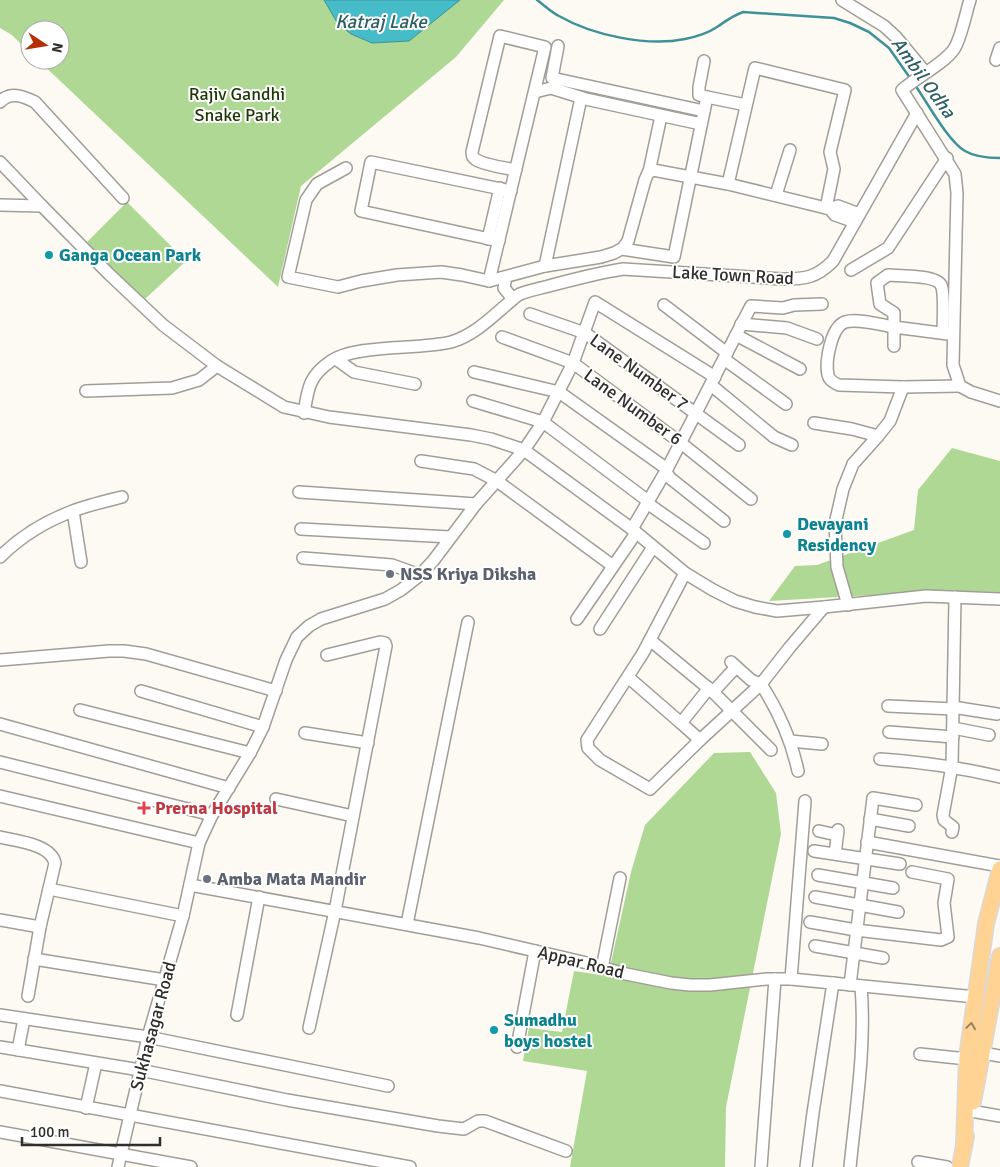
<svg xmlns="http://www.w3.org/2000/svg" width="1000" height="1167" font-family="Signika,sans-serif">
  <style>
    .green { fill: #afd895 }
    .water { fill: #46bcc8; stroke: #3f9199 }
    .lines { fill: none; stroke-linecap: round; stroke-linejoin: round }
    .stream { stroke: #3f9199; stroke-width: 2.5 }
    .minor-casing { stroke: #a09e97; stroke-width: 14 }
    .major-casing { stroke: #dad9d9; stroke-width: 18 }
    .minor { stroke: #fff; stroke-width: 11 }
    .major { stroke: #fed394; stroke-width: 15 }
    .oneway { stroke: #968060 }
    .culture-dot { fill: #0f9aa8; stroke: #fff; stroke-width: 2 }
    .worship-dot { fill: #6b7280; stroke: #fff; stroke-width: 2 }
    .health-dot { fill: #e0444e; stroke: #fff; stroke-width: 2 }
    .labels { text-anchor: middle; stroke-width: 4; stroke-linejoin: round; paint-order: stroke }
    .park-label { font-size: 18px; fill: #1d3806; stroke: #fff }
    .culture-label { font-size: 18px; font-weight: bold; fill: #0d838f; stroke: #fff; text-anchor: start }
    .street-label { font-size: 18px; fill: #2f2e2b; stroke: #fff }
    .worship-label { font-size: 18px; font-weight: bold; fill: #5b616d; stroke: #fff; text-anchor: start }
    .health-label { font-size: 18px; font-weight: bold; fill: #be3a42; stroke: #fff; text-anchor: start }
    .water-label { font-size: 19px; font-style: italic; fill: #2d5f64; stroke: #fff }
  </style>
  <rect width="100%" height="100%" fill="#fcfaf2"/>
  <g class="green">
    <path d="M0,0H504L456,57L301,186L278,287L38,60H60V30H30V53L12,35L0,28Z"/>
    <path d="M127,202L186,261L145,299L114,272L87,242Z"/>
    <path d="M952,448L1000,461V592L943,591L769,601L795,566L817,565L914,530L918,490Z"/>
    <path d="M750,752L776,793L781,834L726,1107L725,1167H570L587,1071L523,1061L529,1028L562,1032L574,971L608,976L631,872L645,825L714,753Z"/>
  </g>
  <path class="water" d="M324,0H460L409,41L372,43L351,34L338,24Z"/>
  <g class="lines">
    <g class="stream">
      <path d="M537,0C544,5 551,12 559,16C592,35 647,47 685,39C695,37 708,33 717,27C726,21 732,16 743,12L834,18L850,23L869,32L889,48L910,78"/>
      <path d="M915,85C927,102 948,141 965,151C975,157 989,158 1000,158"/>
    </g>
    <g class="minor-casing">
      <g id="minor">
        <path d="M842,0L884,26L896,37L925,72"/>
        <path d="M970,0C966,12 961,39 954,49C945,63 917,77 902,90L955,174L957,193L953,365L960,386L971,392L1000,401"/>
        <path d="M558,46L552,78L704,111"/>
        <path d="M996,60L1000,48"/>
        <path d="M704,61L699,87V95L707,97"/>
        <path d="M535,92L551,88L583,98"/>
        <path d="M0,102C10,91 23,96 35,102L123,198"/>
        <path d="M0,162L42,206"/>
        <path d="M346,168L317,184L306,200L288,277L338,287L361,281L397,275L441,272L462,275L489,281L545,266L601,257L614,253L623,248L628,241L645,180L648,173L653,170L728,184L830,209L835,215L855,222"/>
        <path d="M649,172L661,116"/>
        <path d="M728,184L755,68L845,90L830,152L834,169L826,208"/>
        <path d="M776,195L790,150"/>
        <path d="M0,205L42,206L109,274L163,325L217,366L284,407L329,417L471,435L491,439L524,450L632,529L685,573L713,590L735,601L755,607L777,611L824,607L926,596L1000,599"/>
        <path d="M830,209L838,206L859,214"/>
        <path d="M488,239L500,188"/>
        <path d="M499,241L361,211L371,162L511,191"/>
        <path d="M622,249L674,257L707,97L746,105"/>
        <path d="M545,266L581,98L701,124"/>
        <path d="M851,270L888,248L947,158"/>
        <path d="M502,278L505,282L504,288L513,299"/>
        <path d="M489,281L545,47L500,36L472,152C472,155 472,157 475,159C483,165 506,168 516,170"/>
        <path d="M664,305L727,353"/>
        <path d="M530,314L585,333L739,445"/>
        <path d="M741,324L787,328L817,339"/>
        <path d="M943,333C943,324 945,292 941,285C936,275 900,276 888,275L877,283L880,304L894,313V327C882,325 857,318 845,322C831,327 825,362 828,375C829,380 834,383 839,385L903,387L960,386"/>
        <path d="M736,335L800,369"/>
        <path d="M502,337L573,363L681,443L751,499"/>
        <path d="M894,346V327L948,334"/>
        <path d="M336,359L354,372L415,384"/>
        <path d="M724,359L786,404"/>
        <path d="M474,372L559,392L667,469"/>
        <path d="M711,385L774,437L792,445"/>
        <path d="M86,391L172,388L199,380L217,366"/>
        <path d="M473,401L543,422L648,501"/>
        <path d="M304,413C308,388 309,376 331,361C357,344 418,350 451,342C472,336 489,320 505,306C509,303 514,297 520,294C527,291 537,289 545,287C571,280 597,273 623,269L783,279C805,279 816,278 833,261L917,113"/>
        <path d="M814,423L852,429L878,436L890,421L903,387"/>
        <path d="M421,461L474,469L497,481L613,566"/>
        <path d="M666,472L670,478L724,521"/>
        <path d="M299,492L476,504"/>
        <path d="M647,503L704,543"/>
        <path d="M73,511L81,562"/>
        <path d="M301,529L450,537"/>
        <path d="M632,529L667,469L751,306L783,308L794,305L822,304"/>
        <path d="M0,557C20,537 46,521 73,511C88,505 106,501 122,497"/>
        <path d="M303,558L392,565L420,575"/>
        <path d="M685,573L643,653L587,740L588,748L600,760L650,789L700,740L761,684L751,680L731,662"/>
        <path d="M848,605L837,567L835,524L843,489L853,464L878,436"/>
        <path d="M577,619L636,533"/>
        <path d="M600,629L653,547"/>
        <path d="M650,640L713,692"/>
        <path d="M0,660L109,651H124L146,654L276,691"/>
        <path d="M736,667L713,692L771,750"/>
        <path d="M628,677L681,723"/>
        <path d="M141,691L263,727"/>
        <path d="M888,706L954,709L959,708L997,714"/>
        <path d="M80,710L250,753"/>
        <path d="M0,724L229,788"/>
        <path d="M953,728L989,735"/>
        <path d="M889,732L953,737"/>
        <path d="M305,733L368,743"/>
        <path d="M700,740L681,723L709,688"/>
        <path d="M790,741L822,744"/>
        <path d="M880,759C922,762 959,767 1000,777"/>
        <path d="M0,762L212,815"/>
        <path d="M798,771C791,739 779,712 761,684L790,647L824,607"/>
        <path d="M0,796L199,843"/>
        <path d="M276,799L353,816"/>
        <path d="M870,819L909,826"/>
        <path d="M819,831L837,835"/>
        <path d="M952,832L953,827L944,820L943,815L952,766L955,597"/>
        <path d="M0,837C16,841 51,844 55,863L40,927L28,996"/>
        <path d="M867,842L1000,866"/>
        <path d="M814,851L900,864"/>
        <path d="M835,854L838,830"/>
        <path d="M818,875L893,888"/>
        <path d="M190,885L479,938L587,963L621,973L671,983L690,985H710L767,979H791L976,997"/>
        <path d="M49,889L183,916"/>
        <path d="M815,897L898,912"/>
        <path d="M0,920L40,927"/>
        <path d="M810,922L856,930L941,940L948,937L944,903L948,879L912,872"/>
        <path d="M407,924L468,622"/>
        <path d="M815,946L883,958"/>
        <path d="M34,959L165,980"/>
        <path d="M602,968L620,878"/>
        <path d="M791,979L805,801"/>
        <path d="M850,985L873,798L916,805"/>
        <path d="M0,1015L148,1037L388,1086"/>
        <path d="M237,1015L259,897"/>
        <path d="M309,1028L335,911L386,646L385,643L380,642L327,655"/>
        <path d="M0,1047L140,1070L287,1100L438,1126L464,1129L478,1121H485L566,1151"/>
        <path d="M517,1047L535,951"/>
        <path d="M18,1050L24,1019"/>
        <path d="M983,1053L1000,1056"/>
        <path d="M920,1054L967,1059"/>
        <path d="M0,1091L410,1167"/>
        <path d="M86,1108L96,1063"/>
        <path d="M971,1111L1000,1116"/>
        <path d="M0,1132L191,1167"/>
        <path d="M918,1162L947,1167"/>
        <path d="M118,1167L148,1037L183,916L199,843L212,815L250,753L263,727L286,660L297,637L309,626L321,619L385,599L401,590L420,575L433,561L476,504L524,450L543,422L573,363L595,302L715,377"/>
        <path d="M761,1167L775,979"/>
        <path d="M806,1167L813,1113L833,983"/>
        <path d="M850,1167C856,1107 866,1046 861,986"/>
      </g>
    </g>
    <g class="major-casing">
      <g id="major">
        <path d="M973,1102L1000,956"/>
        <path d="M964,1145L967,1057L986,924L1000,869"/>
        <path d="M960,1167L966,1136"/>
      </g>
    </g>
    <use href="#minor" class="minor"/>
    <use href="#major" class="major"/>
  </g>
  <defs><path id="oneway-chevron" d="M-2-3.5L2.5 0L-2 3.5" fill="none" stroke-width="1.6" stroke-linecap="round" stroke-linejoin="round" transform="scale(1.25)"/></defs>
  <use class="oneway" href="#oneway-chevron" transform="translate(971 1026) rotate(-82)"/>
  <g class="culture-dot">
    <circle cx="49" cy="255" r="5"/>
    <circle cx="787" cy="534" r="5"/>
    <circle cx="494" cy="1030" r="5"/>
  </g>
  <g class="worship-dot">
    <circle cx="390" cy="574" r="5"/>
    <circle cx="207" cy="879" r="5"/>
  </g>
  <path class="health-dot" d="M141.5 800.5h5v5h5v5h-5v5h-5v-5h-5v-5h5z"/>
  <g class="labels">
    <g class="park-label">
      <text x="237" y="100">Rajiv Gandhi<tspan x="237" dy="21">Snake Park</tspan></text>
    </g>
    <g class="culture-label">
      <text x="59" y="261">Ganga Ocean Park</text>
      <text x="797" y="530">Devayani<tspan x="797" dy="21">Residency</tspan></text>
      <text x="504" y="1026">Sumadhu<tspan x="504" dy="21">boys hostel</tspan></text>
    </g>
    <g class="street-label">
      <text transform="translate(733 275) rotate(3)" y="6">Lake Town Road</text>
      <text transform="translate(639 372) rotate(36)" y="6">Lane Number 7</text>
      <text transform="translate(633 407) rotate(36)" y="6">Lane Number 6</text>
      <text transform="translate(581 962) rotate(14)" y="6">Appar Road</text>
      <text transform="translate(153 1026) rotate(-75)" y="6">Sukhasagar Road</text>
    </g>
    <g class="worship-label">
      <text x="400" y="580">NSS Kriya Diksha</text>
      <text x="217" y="885">Amba Mata Mandir</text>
    </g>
    <g class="health-label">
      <text x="155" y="814">Prerna Hospital</text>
    </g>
    <g class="water-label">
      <text x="381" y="28">Katraj Lake</text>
      <text transform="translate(924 77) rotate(54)" y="7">Ambil Odha</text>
    </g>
  </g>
  <g transform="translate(45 45) rotate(102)"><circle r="24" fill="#ffffff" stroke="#acabaa"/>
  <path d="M0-4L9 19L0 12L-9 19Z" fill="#b92f05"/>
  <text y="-8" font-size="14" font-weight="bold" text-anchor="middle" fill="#2f2e2b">N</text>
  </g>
  <path d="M22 1137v8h138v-8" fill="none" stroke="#2f2e2b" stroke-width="2.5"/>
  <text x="30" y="1137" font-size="15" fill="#2f2e2b" stroke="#ffffff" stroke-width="4" paint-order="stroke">100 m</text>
</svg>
